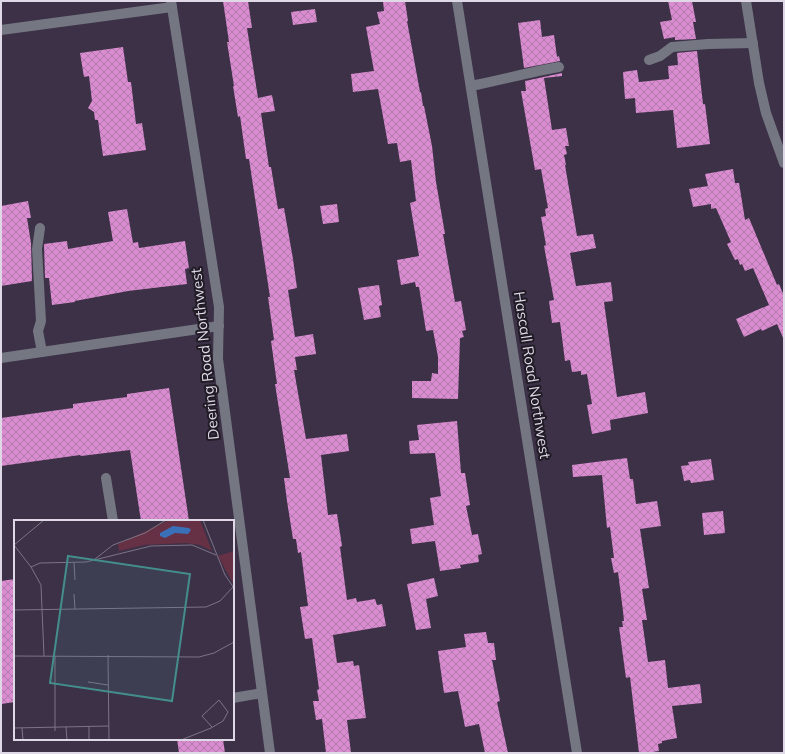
<svg xmlns="http://www.w3.org/2000/svg" width="785" height="754" font-family="Mulish,sans-serif">
  <style>
    .building { fill: url(#building-cross-hatch) }
    .lines { fill: none; stroke-linecap: round; stroke-linejoin: round }
    .minor { stroke: #747682; stroke-width: 10 }
    .labels { text-anchor: middle; stroke-width: 4; stroke-linejoin: round; paint-order: stroke }
    .street-label { font-size: 15px; fill: #dfd8e7; stroke: #201b25 }
    .inset-road { fill: none; stroke: #7d7487; stroke-width: 1 }
    .view { fill: #438e8c; fill-opacity: 0.15; stroke: #438e8c; stroke-width: 2 }
    .inset-edge { fill: none; stroke: #dfd8e7; stroke-width: 2 }
  </style>
  <defs>
    <pattern id="building-cross-hatch" width="8" height="8" patternUnits="userSpaceOnUse"><rect width="8" height="8" fill="#d98ccf"/><path d="M0 0l8 8M0 8l8-8" fill="none" stroke="#b479ac"/></pattern>
  </defs>
  <rect width="100%" height="100%" fill="#3c3147"/>
  <g class="building">
    <path d="M223,1H248L252,28H247L258,98L272,95L275,111L261,113L269,167H271L278,209L284,208L293,259L297,288L288,290L295,337L313,334L316,354L295,357L297,370H294L306,439L347,434L349,451L321,455L328,515L337,514L342,546L340,547L347,600L356,598L357,602L375,599L377,605L382,604L386,626L333,635L337,663L353,661L354,666L359,665L366,718L347,720L351,753H326L322,719L316,720L313,701H319L317,690L319,689L312,638L305,639L300,607L308,606L301,552L298,553L296,539H293L287,501L284,478H290L275,384H277L271,341L274,340L268,297H270L249,159H246L240,116L238,117L233,86H234L227,42H229Z"/>
    <path d="M383,1H405L408,21H407L420,92H421L423,106H424L432,146L436,182L445,234H443L455,302L461,301L466,330L462,331L464,337L460,338L458,399L412,398V381H431L432,373L438,374V357L433,330L426,331L419,287H416L415,282L401,285L397,260L419,256L410,203L416,201L411,160L400,162L397,143L388,144L378,89L353,92L351,74L374,71L366,27L380,24L377,12L384,11Z"/>
    <path d="M668,1H692L696,22H693L696,39L675,40V37L664,39L660,22L672,20Z"/>
    <path d="M315,9L317,22L293,25L291,12Z"/>
    <path d="M540,20L542,37L554,35L557,57L559,56L560,61L524,68L518,23Z"/>
    <path d="M123,47L128,82H131L136,124L142,123L146,150L103,156L98,120H95L94,112L88,108L92,101L89,76L84,77L80,53Z"/>
    <path d="M697,51L703,104H705L710,144L677,148L673,110L636,113L635,98L625,99L623,72L637,70L639,82L669,79L668,66L678,65L677,53Z"/>
    <path d="M562,73V76L544,78L552,130L566,128L569,146H565L567,154L564,155L566,165H565L577,236L593,234L596,248L570,253L576,286L611,282L613,301L604,302L617,397L645,392L648,413L610,420L611,430L592,434L587,405L592,404L587,374L581,375V371L572,372L570,360L565,361L560,322L552,323L549,301L554,300L544,246L546,245L541,217L546,216L545,209L548,208L541,169L535,170L521,91H526L525,81Z"/>
    <path d="M733,169L735,183H739L745,220L749,218L777,285L779,284L784,296V340L777,324L762,331L761,329L744,337L736,319L769,305L753,268L745,271L742,264L740,265L738,259L735,260L727,244L731,242L716,208L711,209V204L693,207L689,189L708,186L705,174Z"/>
    <path d="M28,201L31,218H27L31,243L32,281L1,286V206Z"/>
    <path d="M337,204L339,222L323,224L320,206Z"/>
    <path d="M127,209L133,243L138,242L139,248L185,241L189,268L185,269L187,284L128,291L75,301V302L52,305L49,278H45L44,244L67,241L68,249L113,241L108,212Z"/>
    <path d="M379,285L382,305L379,306L381,317L364,320L358,288Z"/>
    <path d="M169,388L189,521H141L130,450L81,456L80,455L1,466V418L73,408V404L127,397V394Z"/>
    <path d="M457,421L461,473H465L470,505L466,506L472,535L478,534L482,554L478,555L479,562L460,565L461,568L440,571L435,541L412,544L410,529L434,525L430,498L441,496L435,453L410,454L409,441L419,440L417,425Z"/>
    <path d="M627,458L630,479H633L636,504L657,501L661,526L640,529L649,588L642,589L647,620H642L648,662L665,660L668,688L700,684L702,703L672,706L677,738L662,741V743L658,744L659,751L646,753H639L630,677L626,678L619,627H623L622,621H624L623,611L618,572L614,573L611,558H614L610,527L607,528L602,475L573,477L572,465Z"/>
    <path d="M711,459L714,480L691,483L690,480L684,481L681,466L689,465L688,462Z"/>
    <path d="M723,511L725,533L704,535L702,513Z"/>
    <path d="M434,578L438,596L426,599L431,628L416,630L407,584Z"/>
    <path d="M15,579V702L1,704V581Z"/>
    <path d="M486,632L488,643H494L496,660H492L500,701L497,702L508,753H485L479,724L465,727L458,691L444,693L438,651L466,647L464,634Z"/>
    <path d="M177,739H223L225,753H179Z"/>
  </g>
  <g class="lines">
    <g class="minor">
      <path d="M171,1L219,307L218,359L270,753"/>
      <path d="M457,1L577,753"/>
      <path d="M746,1L759,83L766,113L784,163"/>
      <path d="M1,30L172,7"/>
      <path d="M649,60L660,56L672,47L708,44L753,43"/>
      <path d="M471,86C501,80 530,72 559,67"/>
      <path d="M40,228L37,249L41,321L38,331L42,352"/>
      <path d="M1,358L219,326"/>
      <path d="M106,478L113,521"/>
      <path d="M233,698L262,693"/>
    </g>
  </g>
  <g class="labels">
    <g class="street-label">
      <text transform="translate(205 354) rotate(-96)" y="5">Deering Road Northwest</text>
      <text transform="translate(532 375) rotate(81)" y="5">Hascall Road Northwest</text>
    </g>
  </g>
  <g transform="translate(14 520)">
    <rect width="220" height="220" fill="#3c3147"/>
    <path d="M155,0H186L198,31L186,25L172,23L130,25L105,31L104,24ZM220,31V65L204,36Z" fill="#663045"/>
    <path d="M159,6L175,8L177,10L174,14L161,13L151,18L146,16V13Z" fill="#3a70b8"/>
    <path class="inset-road" d="M189,0L211,55L220,68M0,25L17,47L27,65L30,136M0,25L30,0M81,39L99,25L131,13L152,0M60,43L61,60M17,47L26,43L72,42L137,26L178,25L202,35M60,74L61,89M0,90L192,87L206,81L219,67M94,135L95,220M0,136L185,137L200,133L220,122M74,162L94,165M52,207L53,220M75,207V220M0,208L95,206M8,208L9,220M41,211V136M167,220L197,208L209,201L214,192L205,180L188,196L198,207"/>
    <path class="view" d="M54,36L176,54L158,181L36,163Z"/>
    <rect width="220" height="220" class="inset-edge"/>
  </g>
  <rect width="785" height="754" fill="none" stroke="#dfd8e7" stroke-width="4"/>
</svg>
